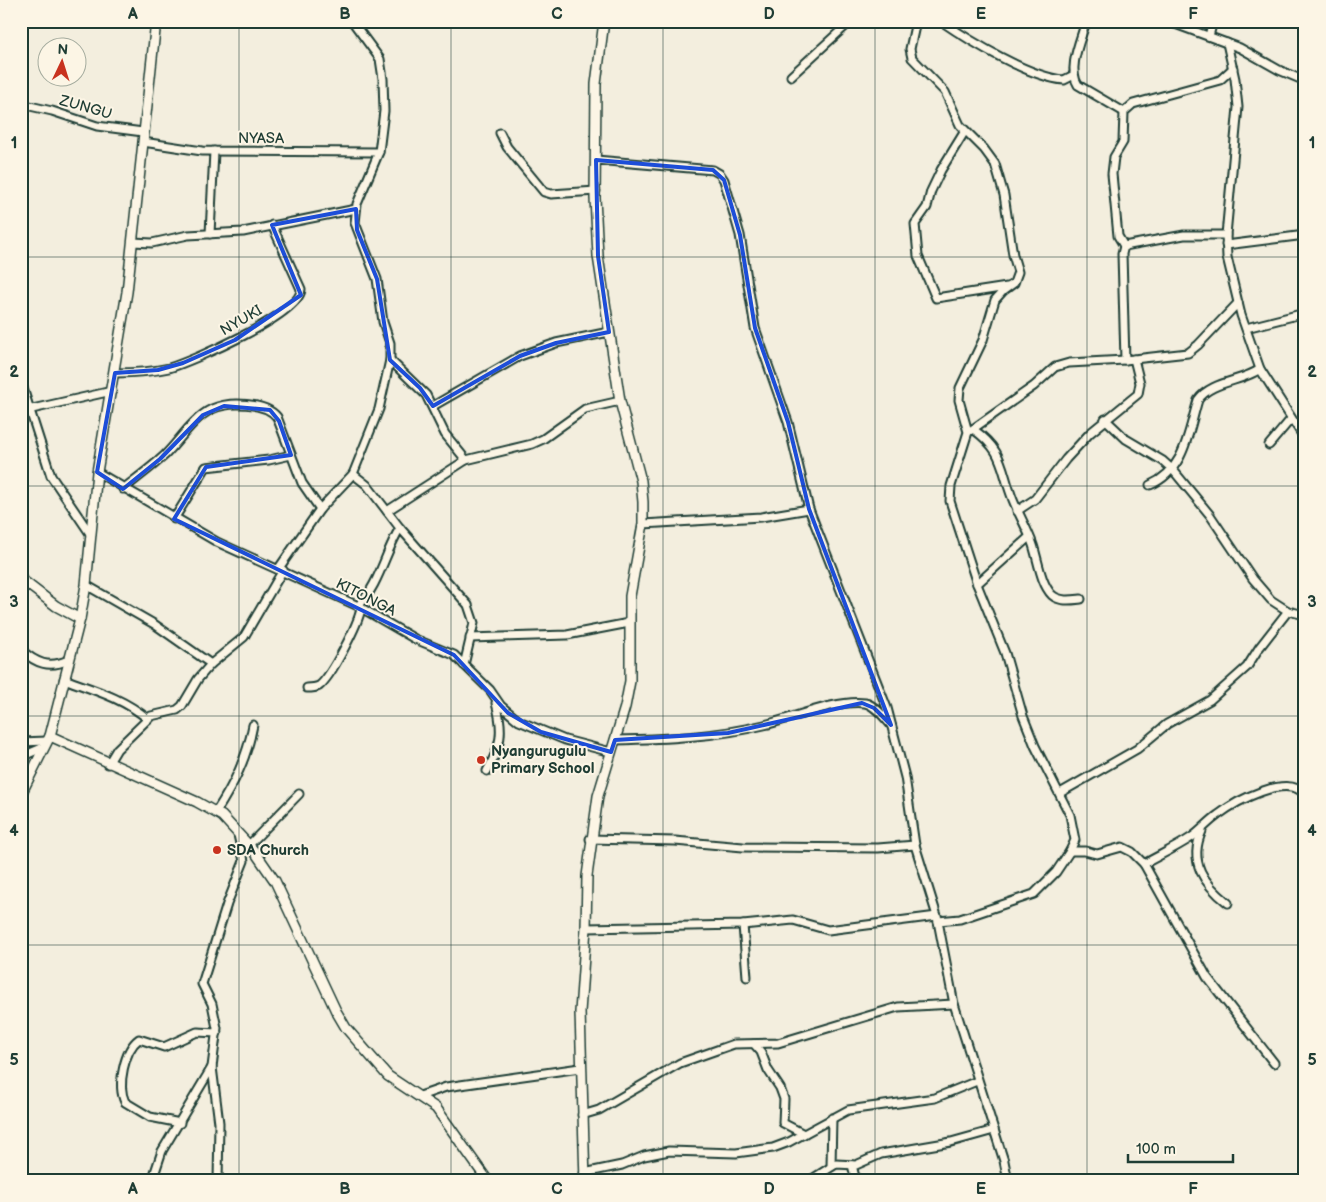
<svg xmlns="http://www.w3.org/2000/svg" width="1326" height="1202" font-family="'Balsamiq Sans',sans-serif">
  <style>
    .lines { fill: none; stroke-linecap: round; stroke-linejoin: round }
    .minor-casing { stroke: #1f3d34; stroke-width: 11 }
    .tertiary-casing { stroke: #1f3d34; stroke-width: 12 }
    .minor { stroke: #fcf5e5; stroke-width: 7 }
    .tertiary { stroke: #fcf5e5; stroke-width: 9 }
    .marked { fill: none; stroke: #1d4ed8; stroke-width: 4; stroke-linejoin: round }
    .grid { fill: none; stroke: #1f3d34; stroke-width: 1; stroke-opacity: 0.55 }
    .poi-dot { fill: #c8321e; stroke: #fcf5e5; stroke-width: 2 }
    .labels { text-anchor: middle; stroke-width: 4; stroke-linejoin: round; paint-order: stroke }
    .street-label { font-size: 15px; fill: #1f3d34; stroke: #fcf5e5 }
    .poi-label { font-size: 15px; font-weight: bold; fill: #1f3d34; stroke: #fcf5e5; text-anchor: start }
    .neatline { fill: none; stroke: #1f3d34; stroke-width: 2 }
    .grid-label { font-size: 16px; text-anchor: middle; font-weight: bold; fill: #1f3d34 }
  </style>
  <rect width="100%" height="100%" fill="#f3eede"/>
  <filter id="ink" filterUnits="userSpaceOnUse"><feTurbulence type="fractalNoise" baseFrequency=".02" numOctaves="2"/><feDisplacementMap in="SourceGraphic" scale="10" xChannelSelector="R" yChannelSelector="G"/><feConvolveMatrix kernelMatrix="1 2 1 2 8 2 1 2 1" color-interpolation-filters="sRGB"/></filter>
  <g filter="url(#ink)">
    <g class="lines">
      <g class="minor-casing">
        <g id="minor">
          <path d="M916,21L910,49L912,58L945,92L960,125L984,149L995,164L1004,195L1013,255L1018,272L1014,283L1003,291L995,300L983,340L960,388L959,400L968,432L951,486L950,501L977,584L1005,653L1023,716L1035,746L1070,815L1075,840L1070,851L1056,872L1034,894L960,919L938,921"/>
          <path d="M941,21C970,41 1029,77 1064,80L1074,75"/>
          <path d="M1086,21C1081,40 1067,68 1078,85L1124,112"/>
          <path d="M1167,21L1240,48L1279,70L1305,81"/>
          <path d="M1209,36L1213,21"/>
          <path d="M1227,43L1235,79L1238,107L1226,235L1227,257L1241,315L1260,369L1305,439"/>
          <path d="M791,76L851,21"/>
          <path d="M21,104L52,111L97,126L143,132"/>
          <path d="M965,131L941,170L931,191L927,207L915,224L918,256L936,298L1007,287"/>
          <path d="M500,133L507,147L544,192L551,194L596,191"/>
          <path d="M143,142L202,151L379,152"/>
          <path d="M596,160L713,170L720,174L724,180L740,235L755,328L788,422L809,509L887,708L905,777L915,845L937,916L954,1004L1004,1161L1008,1181"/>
          <path d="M210,234L214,151"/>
          <path d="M1226,235H1184L1124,246L1122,254L1125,360L1188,353L1198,345L1238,303"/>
          <path d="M133,242L152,243L188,235L243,232L356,209"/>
          <path d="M1226,245L1305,235"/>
          <path d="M1124,246L1118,236L1112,174L1114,157L1123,142L1124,112L1133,104L1220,80L1233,68"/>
          <path d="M1246,328L1305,313"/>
          <path d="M390,360L426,395L445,434L466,460"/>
          <path d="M115,373C133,373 151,372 169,368C192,361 302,314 301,289L272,225"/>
          <path d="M21,382L51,476L91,535"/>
          <path d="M433,406L520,356L556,343L609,332"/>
          <path d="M32,409L112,391"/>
          <path d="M1105,419L1126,439L1163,461L1173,470L1210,515L1253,579L1271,600L1288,611L1305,615"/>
          <path d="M973,429C1005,452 1000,467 1013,500C1019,515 1028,530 1033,545C1038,560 1041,584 1052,595C1060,602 1072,600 1081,599"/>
          <path d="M970,431L1034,386L1055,367L1069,363L1125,360"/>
          <path d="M1269,445L1291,419"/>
          <path d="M97,472L217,542L358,606L415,639L454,655L490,690L501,706L519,721L565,740L611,752"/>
          <path d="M353,474L367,485L400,528L468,605L474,623L464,665"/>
          <path d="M1150,485C1185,470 1188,433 1198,400C1211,381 1242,382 1260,369"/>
          <path d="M123,489C137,478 152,467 165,455C180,440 193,418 212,409C229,401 265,402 277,417L302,483L320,509"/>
          <path d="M387,511L466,460L532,444L543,439L585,409L620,401"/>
          <path d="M1017,511L1035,499L1066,459L1090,433L1138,394L1140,383L1134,359"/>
          <path d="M174,519L206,467L269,460L291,455"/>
          <path d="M643,524L761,517L809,509"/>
          <path d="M279,568L320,509L353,474L379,409L390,360V343L383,322L377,279L355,223L357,204L379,152L384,111L383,79L380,59L352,21"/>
          <path d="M977,584L1029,537"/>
          <path d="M86,585L154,624L211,664"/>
          <path d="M358,606C379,586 385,552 400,528"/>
          <path d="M470,638L567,635L629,623"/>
          <path d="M21,650C36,663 49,669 68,660"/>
          <path d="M64,679C94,690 123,698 148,719"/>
          <path d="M307,688C312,688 315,688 319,686C331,677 359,623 361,608"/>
          <path d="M615,740C665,739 715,737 764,725C791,719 837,699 865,703C875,705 884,717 891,725"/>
          <path d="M21,742L47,741"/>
          <path d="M21,757L44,747"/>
          <path d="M108,764L117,749L151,716L177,710L182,706L198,679L211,664L244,637L283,570"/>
          <path d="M487,771C501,746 504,732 496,703"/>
          <path d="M1060,793L1137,749L1167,724L1210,700L1247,667L1259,648L1288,611"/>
          <path d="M216,812C234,784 247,758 253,725"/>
          <path d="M1202,831C1188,862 1204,884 1228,903"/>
          <path d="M590,839L675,841L743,847L878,848L915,845"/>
          <path d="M249,845L299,794"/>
          <path d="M1070,851H1085L1097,854L1122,847L1132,852L1144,864L1207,977L1274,1063"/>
          <path d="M1144,864C1160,855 1177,847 1192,837C1201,831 1208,822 1218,815C1235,802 1288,772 1305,795"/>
          <path d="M743,925L747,977"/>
          <path d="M586,928L743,925L793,920L828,930L937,916"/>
          <path d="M754,1044L761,1052L768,1070L780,1088L784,1099L783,1123L804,1134"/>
          <path d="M420,1096L446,1087L580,1068"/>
          <path d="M582,1115L599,1110L680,1063L734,1044L778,1043L898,1007L954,1004"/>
          <path d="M180,1123L150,1117L125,1102C117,1086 124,1050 139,1039L164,1047L197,1032L217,1033"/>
          <path d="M852,1165L856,1181"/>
          <path d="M831,1166L832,1118"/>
          <path d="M584,1173L622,1165L644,1156L669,1151L736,1153L773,1148L789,1142L848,1110L935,1098L977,1081"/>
          <path d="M152,1181L162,1151L212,1067"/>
          <path d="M218,1181L219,1123L212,1067L217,1028L212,1004L202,984L227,904L244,861L238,835"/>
          <path d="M809,1181L836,1164L856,1165L881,1154L951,1142L994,1130"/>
        </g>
      </g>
      <g class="tertiary-casing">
        <g id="tertiary">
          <path d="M21,579L56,606L80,619"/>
          <path d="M50,736L197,802L222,816L255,852L275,881L336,1011L346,1028L388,1076L436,1108L488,1181"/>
          <path d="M21,794L50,736L80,619L86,585L97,472L127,292L156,21"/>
          <path d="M585,1181L580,1012L586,928L587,876L598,796L625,707L630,681V596L643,524V502L641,481L620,401L598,256L595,198L596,84L604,21"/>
        </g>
      </g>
      <use href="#minor" class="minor"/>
      <use href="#tertiary" class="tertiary"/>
    </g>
  </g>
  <path class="marked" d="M596,160L713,170L724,180L740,235L755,328L788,422L809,509L891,725L874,708L862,703L728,733L615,740L611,752L541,732L508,713L454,655L174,519L206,467L291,455L279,421L270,410L224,406L203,415L160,459L123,489L97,472L115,373L158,370L183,363L235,340L301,295L272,225L356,209L357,230L377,279L390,360L420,388L433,406L520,356L556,343L609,332L598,256Z"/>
  <path class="grid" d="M239,21V1181M451,21V1181M663,21V1181M875,21V1181M1087,21V1181M21,257H1305M21,486H1305M21,716H1305M21,945H1305"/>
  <g class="poi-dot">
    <circle cx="481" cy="760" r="5"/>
    <circle cx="217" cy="850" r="5"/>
  </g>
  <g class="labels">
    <g class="street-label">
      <text transform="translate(86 107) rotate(16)" y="5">ZUNGU</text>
      <text x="261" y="143">NYASA</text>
      <text transform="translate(241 320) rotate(-30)" y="5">NYUKI</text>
      <text transform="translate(366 597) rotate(27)" y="5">KITONGA</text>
    </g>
    <g class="poi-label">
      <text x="491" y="756">Nyangurugulu<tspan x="491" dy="17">Primary School</tspan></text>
      <text x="227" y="855">SDA Church</text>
    </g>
  </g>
  <rect width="1326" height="1202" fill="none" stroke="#fcf5e5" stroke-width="55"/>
  <g transform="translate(62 62) rotate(4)"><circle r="24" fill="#fcf5e5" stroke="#a4ab9e"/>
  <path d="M0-4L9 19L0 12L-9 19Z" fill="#c8321e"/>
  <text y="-8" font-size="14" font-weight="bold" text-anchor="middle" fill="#1f3d34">N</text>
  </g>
  <path d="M1128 1154v8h105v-8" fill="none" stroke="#1f3d34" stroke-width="2.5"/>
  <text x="1136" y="1154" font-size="15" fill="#1f3d34" stroke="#fcf5e5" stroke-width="4" paint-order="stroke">100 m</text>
  <rect x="28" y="28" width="1270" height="1146" class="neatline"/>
  <g class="grid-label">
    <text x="133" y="19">A</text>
    <text x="345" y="19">B</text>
    <text x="557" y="19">C</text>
    <text x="769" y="19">D</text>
    <text x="981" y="19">E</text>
    <text x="1193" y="19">F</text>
    <text x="14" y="148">1</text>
    <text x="1312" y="148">1</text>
    <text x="14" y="377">2</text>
    <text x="1312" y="377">2</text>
    <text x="14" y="607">3</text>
    <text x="1312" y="607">3</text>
    <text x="14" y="836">4</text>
    <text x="1312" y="836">4</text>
    <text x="14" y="1065">5</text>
    <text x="1312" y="1065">5</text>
    <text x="133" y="1194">A</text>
    <text x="345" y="1194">B</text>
    <text x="557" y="1194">C</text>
    <text x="769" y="1194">D</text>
    <text x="981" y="1194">E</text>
    <text x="1193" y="1194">F</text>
  </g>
</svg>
